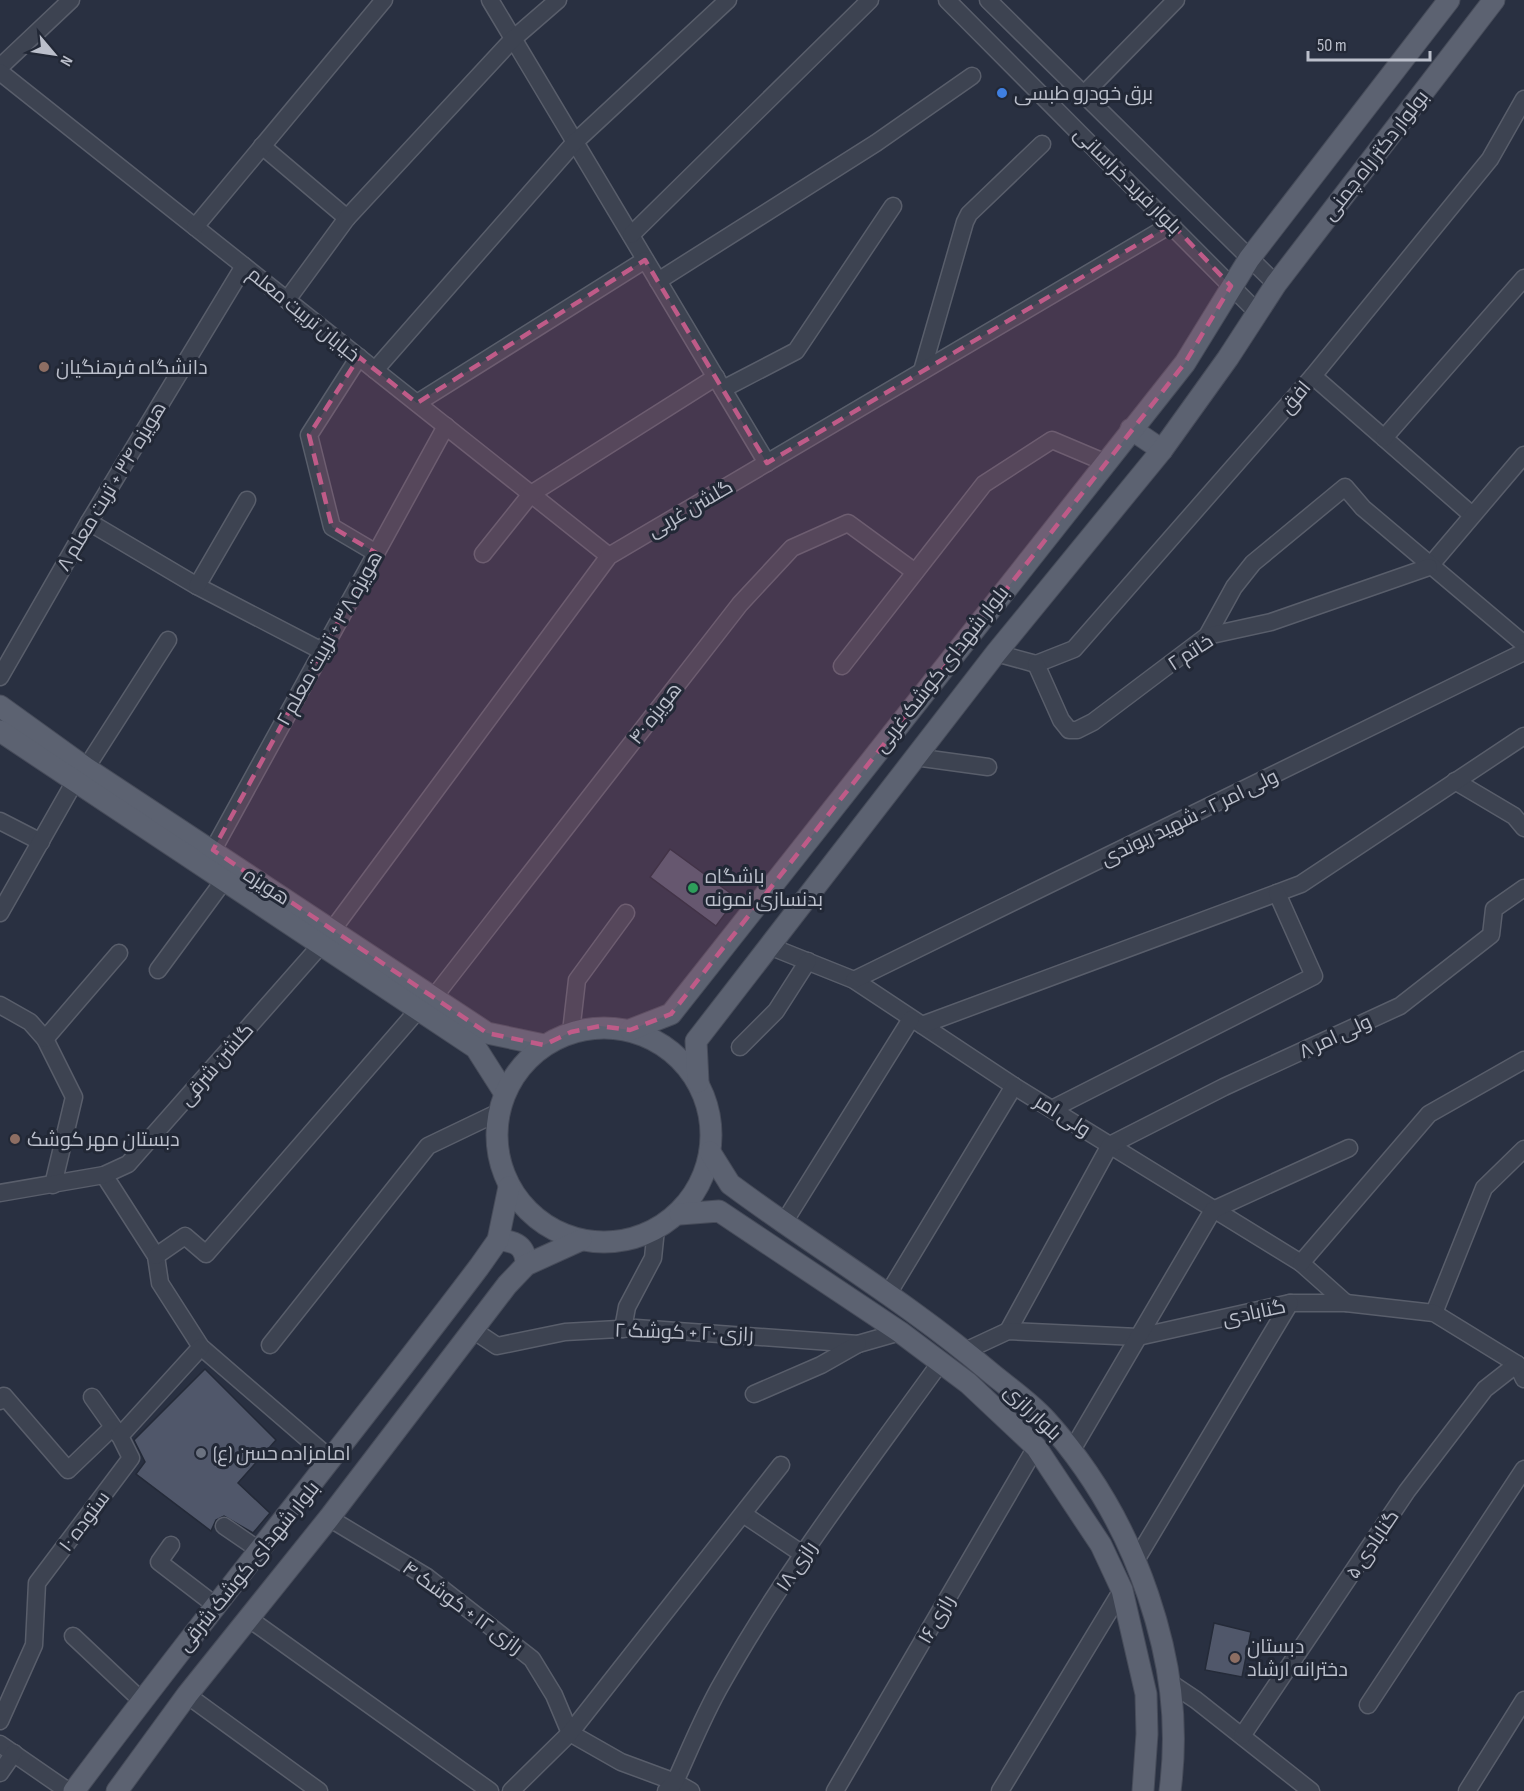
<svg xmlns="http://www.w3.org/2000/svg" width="1524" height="1791" font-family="'Sofia Sans Condensed',Cairo,sans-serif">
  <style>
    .building { fill: #50576a; stroke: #242a38; stroke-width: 1.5 }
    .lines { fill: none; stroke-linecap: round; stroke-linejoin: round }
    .minor-casing { stroke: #595e6b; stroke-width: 19 }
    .major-casing { stroke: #474c5a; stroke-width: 23 }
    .minor { stroke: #3d4351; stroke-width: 16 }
    .major { stroke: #5c6271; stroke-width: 21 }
    .marked { fill: #bf5b88; fill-opacity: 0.2; stroke: #bf5b88; stroke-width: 4.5; stroke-dasharray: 12 8; stroke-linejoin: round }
    .shop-dot { fill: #3f7fe0; stroke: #222836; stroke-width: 2 }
    .education-dot { fill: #8d6e63; stroke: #222836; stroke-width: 2 }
    .leisure-dot { fill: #2e9e5b; stroke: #222836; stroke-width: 2 }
    .worship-dot { fill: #6b7280; stroke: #222836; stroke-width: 2 }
    .labels { text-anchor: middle; stroke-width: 6; stroke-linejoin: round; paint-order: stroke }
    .poi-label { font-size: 20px; fill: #bbbfcb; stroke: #222836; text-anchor: start }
    .street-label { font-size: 20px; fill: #bbbfcb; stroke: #222836 }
  </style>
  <rect width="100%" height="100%" fill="#293041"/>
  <g class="building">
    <path d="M670,849L737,898L716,926L650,877Z"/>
    <path d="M205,1369L276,1440L238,1483L270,1513L253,1533L224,1516L216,1520L211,1531L136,1474L145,1462L134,1440Z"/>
    <path d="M1214,1623L1251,1632L1242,1677L1205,1670Z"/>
  </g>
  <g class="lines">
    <g class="minor-casing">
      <g id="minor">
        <path d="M490,0L767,463"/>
        <path d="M947,0L1256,311"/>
        <path d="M988,0L1276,284"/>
        <path d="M0,67L71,0"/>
        <path d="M0,72L609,556"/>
        <path d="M1083,95L1176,0"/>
        <path d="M262,146L347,218"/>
        <path d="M195,227L384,0"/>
        <path d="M631,235L870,0"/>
        <path d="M658,281L876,143L972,76"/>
        <path d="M287,300L347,218L513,39L558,0"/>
        <path d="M359,357L309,435L332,527L376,553"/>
        <path d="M375,370L575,142L728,0"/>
        <path d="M922,371L965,222L969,214L1042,144"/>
        <path d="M1313,376L1472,515"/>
        <path d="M723,389L796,351L893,206"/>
        <path d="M417,403L645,260"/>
        <path d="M1384,438L1524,278"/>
        <path d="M89,522L197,586L322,651"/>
        <path d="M483,554L531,494L716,377"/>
        <path d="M1429,567L1524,455"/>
        <path d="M197,586L247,500"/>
        <path d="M1207,636L1234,587L1253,563L1345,487L1363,508L1524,644"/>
        <path d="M996,653L1036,664"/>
        <path d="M1036,664L1074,649L1313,376L1490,159L1524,99"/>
        <path d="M1036,664L1061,720L1069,730H1077L1093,722L1207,636L1271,622L1429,567"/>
        <path d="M842,666L984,484L1052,440L1104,462"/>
        <path d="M0,677L89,522L244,266"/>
        <path d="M915,757L988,767"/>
        <path d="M86,768L168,640"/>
        <path d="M1455,781L1514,816L1524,828"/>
        <path d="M0,821L41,842"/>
        <path d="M213,850L446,426"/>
        <path d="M0,913L75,781"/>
        <path d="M333,929L609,556L1172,224"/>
        <path d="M769,946L854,980L1014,1086L1301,1263L1346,1303"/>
        <path d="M158,970L225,879"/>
        <path d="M854,980L1524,652"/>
        <path d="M434,997L740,604L792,548L848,523L915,572"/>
        <path d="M0,1005L30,1022L45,1039L74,1097L53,1185"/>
        <path d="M922,1025L1301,884L1524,736"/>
        <path d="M571,1032L577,980L626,913"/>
        <path d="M45,1039L119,953"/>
        <path d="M740,1047L776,1011L808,961"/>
        <path d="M1054,1108L1314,976L1277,893"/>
        <path d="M104,1175L156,1256L160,1283L201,1347L332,1460"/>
        <path d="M0,1193L104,1175L128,1164L320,946"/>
        <path d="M783,1224L911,1019"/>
        <path d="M156,1256L185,1236L206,1254L418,1010"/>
        <path d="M1301,1263L1429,1114L1524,1060"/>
        <path d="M888,1294L1014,1086"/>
        <path d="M1434,1313L1484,1188L1524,1149"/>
        <path d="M623,1329L627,1307L653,1258L656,1229"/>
        <path d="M473,1330L497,1346L565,1332L636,1328L858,1344L900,1332"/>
        <path d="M1008,1331L1110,1145L1224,1087L1400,1006L1491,935L1494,909L1524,888"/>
        <path d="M270,1345L428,1146L499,1112"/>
        <path d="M965,1351L1008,1331L1138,1337L1290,1303H1346L1434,1313L1517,1364L1524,1379"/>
        <path d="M754,1394L821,1365L858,1344"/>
        <path d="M92,1397L119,1435"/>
        <path d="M0,1401L4,1396L68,1470L113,1427"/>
        <path d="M1072,1450L1213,1210L1349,1148"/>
        <path d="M743,1514L804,1555"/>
        <path d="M329,1518L427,1577L532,1659L554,1695L570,1733L621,1762L675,1782L691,1791"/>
        <path d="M224,1526L259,1550"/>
        <path d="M171,1545L159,1562L215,1605"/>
        <path d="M1136,1560L1290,1303"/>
        <path d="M248,1618L490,1791"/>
        <path d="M73,1636L142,1701"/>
        <path d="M1172,1684L1196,1700L1311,1791"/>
        <path d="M187,1695L319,1791"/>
        <path d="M1368,1705L1524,1469"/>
        <path d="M0,1721L34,1645L37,1583L131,1458L120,1436L201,1347"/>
        <path d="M1242,1736L1407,1491L1485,1389L1517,1364"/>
        <path d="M0,1744L68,1791"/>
        <path d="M0,1773L14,1753"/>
        <path d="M511,1791L570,1733L781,1465"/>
        <path d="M666,1791L675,1782C690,1749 704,1714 722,1683C785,1571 865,1467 940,1363"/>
        <path d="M835,1791L1036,1447"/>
        <path d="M1000,1791L1122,1590"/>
        <path d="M1467,1791L1524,1700"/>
      </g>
    </g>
    <g class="major-casing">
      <g id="major">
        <path d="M1131,429L1162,450"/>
        <path d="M0,706L86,768L487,1033L544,1045"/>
        <path d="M0,731L476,1048L504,1092"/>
        <circle cx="604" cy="1135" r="107"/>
        <path d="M630,1030L671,1014L1185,363L1249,259L1449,0"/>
        <path d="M698,1082L696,1041L996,653L1162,450L1228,358L1276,284L1494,0"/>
        <path d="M710,1152L730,1184C816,1248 909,1303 991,1373C1009,1388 1030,1402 1046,1420C1092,1471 1126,1530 1148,1595C1170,1660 1179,1722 1170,1791"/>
        <path d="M680,1214L719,1211L900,1332L968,1383L1036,1447L1101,1545L1122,1590L1146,1694L1147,1734L1143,1791"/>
        <path d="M498,1240C516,1241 526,1246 526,1265"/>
        <path d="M74,1791C206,1614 346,1443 479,1267L498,1240L509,1187"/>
        <path d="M117,1791L187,1695L329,1518L507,1285L526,1265L581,1240"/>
      </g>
    </g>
    <use href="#minor" class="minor"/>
    <use href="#major" class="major"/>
  </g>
  <path class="marked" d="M1172,224L1231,286L1185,363L671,1014L630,1030L600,1026L571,1032L544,1045L487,1033L213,850L376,553L332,527L309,435L359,357L417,403L645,260L767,463Z"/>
  <circle class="shop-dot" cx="1002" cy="93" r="6"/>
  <g class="education-dot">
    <circle cx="44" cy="367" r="6"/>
    <circle cx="15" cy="1139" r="6"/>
    <circle cx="1235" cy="1658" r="6"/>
  </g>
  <circle class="leisure-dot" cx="693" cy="888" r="6"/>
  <circle class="worship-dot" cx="201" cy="1453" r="6"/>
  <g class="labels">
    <g class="poi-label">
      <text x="1014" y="100">برق خودرو طبسی</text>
      <text x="56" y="374">دانشگاه فرهنگیان</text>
      <text x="705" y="883">باشگاه<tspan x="705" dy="23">بدنسازی نمونه</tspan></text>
      <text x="27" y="1146">دبستان مهر کوشک</text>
      <text x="213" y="1460">امامزاده حسن (ع)</text>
      <text x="1247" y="1653">دبستان<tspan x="1247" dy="23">دخترانه ارشاد</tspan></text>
    </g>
    <g class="street-label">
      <text transform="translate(1375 155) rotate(-52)" y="7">بولوار دکتر راه چمنی</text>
      <text transform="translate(1128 180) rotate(45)" y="7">بلوار فرید خراسانی</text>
      <text transform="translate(304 314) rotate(39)" y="7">خیایان تربیت معلم</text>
      <text transform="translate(1295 397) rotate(-50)" y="7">افق</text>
      <text transform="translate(111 486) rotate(-59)" y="7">هویزه ۳۴ + تربت معلم ۸</text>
      <text transform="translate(690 508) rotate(-30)" y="7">گلشن غربی</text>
      <text transform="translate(329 638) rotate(-61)" y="7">هویزه ۳۸ + تربیت معلم ۲</text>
      <text transform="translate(1190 652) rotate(-33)" y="7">خاتم ۲</text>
      <text transform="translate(941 669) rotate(-52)" y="7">بلوار شهدای کوشک غربی</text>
      <text transform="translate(655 713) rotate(-52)" y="7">هویزه ۴۰</text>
      <text transform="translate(1189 817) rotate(-26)" y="7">ولی امر ۲ - شهید ریوندی</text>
      <text transform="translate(267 886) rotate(33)" y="7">هویزه</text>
      <text transform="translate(1335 1036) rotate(-25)" y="7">ولی امر ۸</text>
      <text transform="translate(216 1064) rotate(-49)" y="7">گلشن شرقی</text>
      <text transform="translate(1063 1115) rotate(32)" y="7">ولی امر</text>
      <text transform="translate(1254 1312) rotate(-12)" y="7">گنابادی</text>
      <text transform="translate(684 1332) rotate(2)" y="7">رازی ۲۰ + کوشک ۲</text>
      <text transform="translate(1033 1412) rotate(44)" y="7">بلوار رازی</text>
      <text transform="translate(84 1521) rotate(-53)" y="7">ستوده ۱۰</text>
      <text transform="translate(1372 1544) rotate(-56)" y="7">گنابادی ۵</text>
      <text transform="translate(248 1566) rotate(-51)" y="7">بلوار شهدای کوشک شرقی</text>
      <text transform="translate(796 1566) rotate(-56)" y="7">رازی ۱۸</text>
      <text transform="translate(463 1607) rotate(36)" y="7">رازی ۱۲ + کوشک ۴</text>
      <text transform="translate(936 1619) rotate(-60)" y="7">رازی ۱۶</text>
    </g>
  </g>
  <g transform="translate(54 54) rotate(119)" stroke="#222836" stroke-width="4.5" paint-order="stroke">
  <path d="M0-4.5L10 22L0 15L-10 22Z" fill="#bbbfcb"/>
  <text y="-9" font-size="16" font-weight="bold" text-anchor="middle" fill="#bbbfcb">N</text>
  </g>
  <path d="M1308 51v9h122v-9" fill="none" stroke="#bbbfcb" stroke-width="3"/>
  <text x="1317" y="51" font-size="18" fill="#bbbfcb" stroke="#222836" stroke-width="4.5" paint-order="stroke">50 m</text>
</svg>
